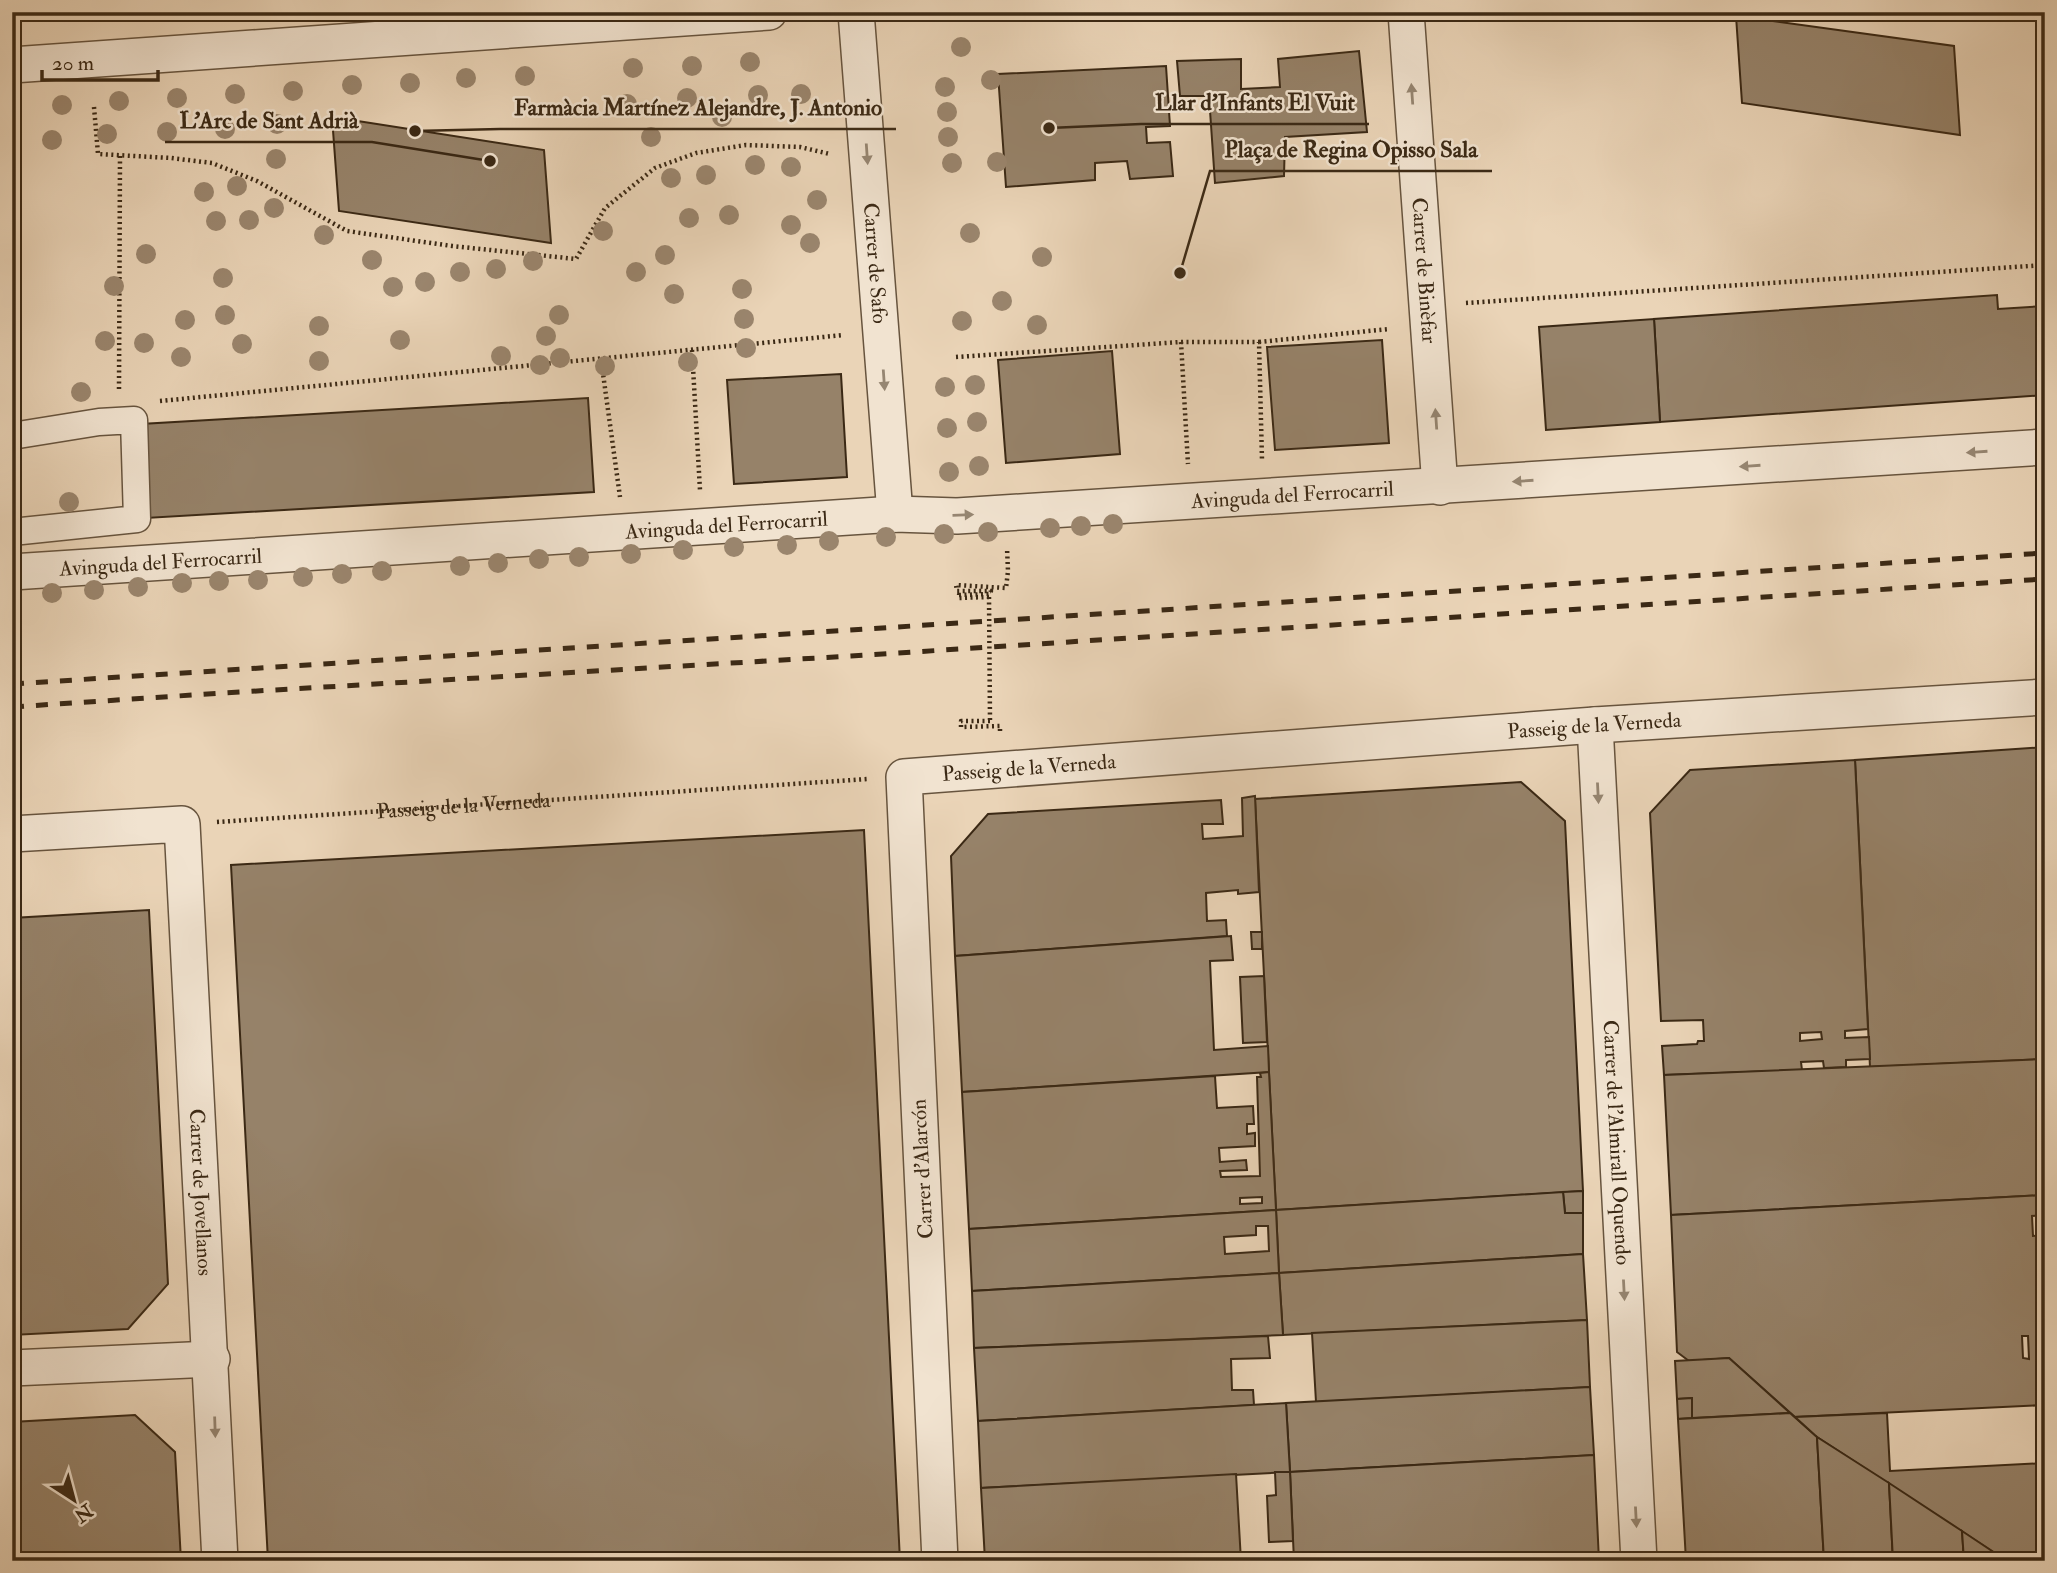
<svg xmlns="http://www.w3.org/2000/svg" width="2057" height="1573" font-family="'IM FELL Double Pica',serif">
  <style>
    .building { fill: #968269; stroke: #3b2915; stroke-width: 2; fill-rule: evenodd }
    .lines { fill: none; stroke-linecap: round; stroke-linejoin: round }
    .pedestrian-casing { stroke: #67543e; stroke-width: 29 }
    .minor-casing { stroke: #67543e; stroke-width: 38 }
    .path { stroke: #3b2915; stroke-width: 4.5; stroke-dasharray: 2 3.5; stroke-linecap: butt }
    .pedestrian { stroke: #f1e3d0; stroke-width: 26 }
    .minor { stroke: #f1e3d0; stroke-width: 35 }
    .rail { stroke: #3b2915; stroke-width: 5; stroke-dasharray: 12 12; stroke-linecap: butt }
    .path-bridge { stroke: #3b2915; stroke-width: 4.5; stroke-dasharray: 2 3.5; stroke-linecap: butt }
    .tree { fill: #9a856d }
    .oneway { fill: #968672 }
    .labels { text-anchor: middle; stroke-width: 5; stroke-linejoin: round; paint-order: stroke }
    .street-label { font-size: 21px; fill: #3b2915; stroke: #f1e3d0 }
    .leader { fill: none; stroke: #3b2915; stroke-width: 2.5 }
    .callout-dot { fill: #3b2915; stroke: #f1e3d0; stroke-width: 2.5 }
    .callout-label { font-size: 23px; text-anchor: middle; font-weight: bold; fill: #3b2915; stroke: #f1e3d0; stroke-width: 5; stroke-linejoin: round; paint-order: stroke }
  </style>
  <rect width="100%" height="100%" fill="#ead4b7"/>
  <filter id="stains"><feTurbulence type="fractalNoise" baseFrequency=".00286" numOctaves="4"/><feColorMatrix values="0 0 0 0 .2 0 0 0 0 .09 0 0 0 0 .02 0 0 0 .5 -.17"/></filter>
  <radialGradient id="worn" r=".72"><stop offset=".6" stop-color="#630" stop-opacity="0"/><stop offset="1" stop-color="#630" stop-opacity=".3"/></radialGradient>
  <g class="building">
    <path d="M1736,16L1954,46L1960,135L1742,103Z"/>
    <path d="M1359,51L1367,132L1285,137L1284,176L1215,183L1209,96H1180L1177,61L1241,59V89L1280,87L1278,59Z"/>
    <path d="M1166,66L1170,126L1146,127L1147,143L1170,142L1173,176L1130,179L1127,161L1095,163V180L1006,187L998,74Z"/>
    <path d="M332,117L544,150L551,243L339,211Z"/>
    <path d="M1997,295L1998,309L2045,306V395L1660,422L1654,319Z"/>
    <path d="M1654,319L1660,422L1546,430L1539,327Z"/>
    <path d="M1382,340L1389,443L1275,450L1267,347Z"/>
    <path d="M1112,351L1120,454L1006,463L998,360Z"/>
    <path d="M841,374L847,477L734,484L727,380Z"/>
    <path d="M588,398L594,492L146,518L141,424Z"/>
    <path d="M2045,747V1059L1870,1067L1855,760Z"/>
    <path d="M1855,760L1868,1029L1845,1031V1038L1869,1037L1870,1059L1846,1060V1067L1824,1068L1823,1061L1801,1062L1802,1070L1664,1075L1662,1046L1697,1044L1698,1041H1704L1703,1020L1661,1021L1650,813L1690,770ZM1821,1032L1822,1039L1800,1041V1033Z"/>
    <path d="M1521,782L1565,821L1583,1191L1276,1210L1255,799Z"/>
    <path d="M1255,796L1259,892L1238,894V890L1206,893L1207,921L1226,920L1227,936L955,956L951,856L988,814L1221,800L1223,824H1202L1203,839L1243,836L1242,798Z"/>
    <path d="M864,830L900,1561H268L231,865Z"/>
    <path d="M149,910L168,1284L128,1329L12,1335V918Z"/>
    <path d="M1251,932H1262V949H1252Z"/>
    <path d="M1231,936L1233,960L1210,961L1214,1050L1268,1046L1269,1072L962,1092L955,956Z"/>
    <path d="M1264,976L1267,1042L1243,1043L1240,977Z"/>
    <path d="M2045,1059V1195L1671,1215L1664,1075Z"/>
    <path d="M1269,1072L1276,1210L969,1229L962,1092L1215,1076L1217,1108L1253,1106L1254,1124H1247V1134L1255,1133V1146L1219,1148L1220,1162L1246,1160L1247,1170L1220,1171L1221,1177L1260,1176L1257,1077H1261L1260,1073ZM1262,1197V1203L1240,1204V1198Z"/>
    <path d="M1583,1191V1213H1565L1563,1192Z"/>
    <path d="M1563,1192L1565,1213H1583V1254L1279,1273L1276,1210Z"/>
    <path d="M2045,1195V1215L2032,1216L2033,1236L2045,1235V1405L1795,1417L1729,1358L1689,1361L1677,1352L1671,1215ZM2022,1336H2028L2029,1359L2023,1358Z"/>
    <path d="M1276,1210L1279,1273L972,1291L969,1229ZM1256,1226H1268L1269,1251L1225,1254L1224,1237L1256,1235Z"/>
    <path d="M1583,1254L1587,1320L1283,1335L1279,1273Z"/>
    <path d="M1279,1273L1283,1335L974,1348L972,1291Z"/>
    <path d="M1587,1320L1590,1387L1316,1402L1312,1333Z"/>
    <path d="M1268,1336L1270,1358L1231,1359L1232,1390H1253L1254,1405L978,1421L974,1348Z"/>
    <path d="M1729,1358L1790,1413L1692,1418V1398L1677,1399L1675,1361Z"/>
    <path d="M1590,1387L1594,1455L1290,1472L1286,1403Z"/>
    <path d="M1692,1398V1418L1678,1419L1677,1399Z"/>
    <path d="M1286,1403L1290,1472L981,1488L978,1421Z"/>
    <path d="M1790,1413L1817,1437L1824,1561H1686L1678,1419Z"/>
    <path d="M1887,1413L1890,1471L2045,1463V1561H2007L1817,1437L1795,1417Z"/>
    <path d="M135,1415L175,1452L181,1561H12V1422Z"/>
    <path d="M1817,1437L1889,1483L1893,1561H1824Z"/>
    <path d="M1594,1455L1599,1561H1294L1290,1472Z"/>
    <path d="M1275,1472H1290L1293,1541L1269,1542L1267,1496L1276,1495Z"/>
    <path d="M1236,1474L1241,1561H985L981,1488Z"/>
    <path d="M1889,1483L1962,1531L1964,1561H1893Z"/>
    <path d="M1962,1531L2007,1561H1964Z"/>
  </g>
  <g class="lines">
    <g class="pedestrian-casing">
      <path id="pedestrian" d="M12,436L99,422L134,420L137,519L12,532"/>
    </g>
    <g class="minor-casing">
      <g id="minor">
        <path id="s2" d="M856,12L895,514"/>
        <path id="s3" d="M1406,12L1440,487"/>
        <path d="M12,65L769,12"/>
        <path id="s4" d="M12,572L895,514L957,516L2045,447"/>
        <path id="s5" d="M1595,725L1639,1561"/>
        <path id="s6" d="M12,834L182,824L220,1561"/>
        <path d="M12,1368L212,1359"/>
        <path id="s7" d="M940,1561L904,777L1595,725L2045,697"/>
      </g>
    </g>
    <g class="path">
      <path d="M94,107L98,154L171,158L212,163L257,181L347,231L452,246L576,259L605,208L655,168L696,153L746,145L800,147L830,154"/>
      <path d="M1466,303L2045,265"/>
      <path d="M1181,342L1188,464"/>
      <path d="M1259,342L1389,329"/>
      <path d="M692,350L700,490"/>
      <path d="M956,357L1181,342H1259L1262,460"/>
      <path d="M601,359L620,497"/>
      <path d="M119,389L120,156"/>
      <path d="M160,401L844,335"/>
      <path d="M989,597L959,598V595L990,594L991,591H957L956,585L1006,588L1008,571L1007,548"/>
      <path d="M990,721H961V727L1000,726V731H997"/>
      <path id="s1" d="M217,822L868,779"/>
    </g>
    <use href="#pedestrian" class="pedestrian"/>
    <use href="#minor" class="minor"/>
    <g class="rail">
      <path d="M12,684L2045,553"/>
      <path d="M12,707L223,693L851,656L2045,579"/>
    </g>
    <path class="path-bridge" d="M989,597L990,721"/>
  </g>
  <g class="tree">
    <circle cx="961" cy="47" r="10"/>
    <circle cx="750" cy="62" r="10"/>
    <circle cx="692" cy="66" r="10"/>
    <circle cx="633" cy="68" r="10"/>
    <circle cx="525" cy="76" r="10"/>
    <circle cx="466" cy="78" r="10"/>
    <circle cx="991" cy="80" r="10"/>
    <circle cx="410" cy="83" r="10"/>
    <circle cx="352" cy="85" r="10"/>
    <circle cx="945" cy="87" r="10"/>
    <circle cx="293" cy="91" r="10"/>
    <circle cx="235" cy="94" r="10"/>
    <circle cx="801" cy="94" r="10"/>
    <circle cx="758" cy="95" r="10"/>
    <circle cx="177" cy="98" r="10"/>
    <circle cx="687" cy="98" r="10"/>
    <circle cx="119" cy="101" r="10"/>
    <circle cx="627" cy="104" r="10"/>
    <circle cx="62" cy="105" r="10"/>
    <circle cx="947" cy="112" r="10"/>
    <circle cx="722" cy="117" r="10"/>
    <circle cx="277" cy="124" r="10"/>
    <circle cx="225" cy="129" r="10"/>
    <circle cx="167" cy="132" r="10"/>
    <circle cx="107" cy="134" r="10"/>
    <circle cx="651" cy="137" r="10"/>
    <circle cx="948" cy="137" r="10"/>
    <circle cx="52" cy="140" r="10"/>
    <circle cx="276" cy="159" r="10"/>
    <circle cx="997" cy="162" r="10"/>
    <circle cx="952" cy="163" r="10"/>
    <circle cx="755" cy="165" r="10"/>
    <circle cx="791" cy="167" r="10"/>
    <circle cx="706" cy="175" r="10"/>
    <circle cx="671" cy="178" r="10"/>
    <circle cx="237" cy="186" r="10"/>
    <circle cx="204" cy="192" r="10"/>
    <circle cx="817" cy="200" r="10"/>
    <circle cx="274" cy="208" r="10"/>
    <circle cx="729" cy="215" r="10"/>
    <circle cx="689" cy="218" r="10"/>
    <circle cx="249" cy="220" r="10"/>
    <circle cx="216" cy="221" r="10"/>
    <circle cx="791" cy="225" r="10"/>
    <circle cx="603" cy="231" r="10"/>
    <circle cx="970" cy="233" r="10"/>
    <circle cx="324" cy="235" r="10"/>
    <circle cx="810" cy="243" r="10"/>
    <circle cx="146" cy="254" r="10"/>
    <circle cx="665" cy="255" r="10"/>
    <circle cx="1042" cy="257" r="10"/>
    <circle cx="372" cy="260" r="10"/>
    <circle cx="533" cy="261" r="10"/>
    <circle cx="496" cy="269" r="10"/>
    <circle cx="460" cy="272" r="10"/>
    <circle cx="636" cy="272" r="10"/>
    <circle cx="223" cy="278" r="10"/>
    <circle cx="425" cy="282" r="10"/>
    <circle cx="114" cy="286" r="10"/>
    <circle cx="393" cy="287" r="10"/>
    <circle cx="742" cy="289" r="10"/>
    <circle cx="674" cy="294" r="10"/>
    <circle cx="1002" cy="301" r="10"/>
    <circle cx="225" cy="315" r="10"/>
    <circle cx="559" cy="315" r="10"/>
    <circle cx="744" cy="319" r="10"/>
    <circle cx="185" cy="320" r="10"/>
    <circle cx="962" cy="321" r="10"/>
    <circle cx="1037" cy="325" r="10"/>
    <circle cx="319" cy="326" r="10"/>
    <circle cx="546" cy="336" r="10"/>
    <circle cx="400" cy="340" r="10"/>
    <circle cx="105" cy="341" r="10"/>
    <circle cx="144" cy="343" r="10"/>
    <circle cx="242" cy="344" r="10"/>
    <circle cx="746" cy="348" r="10"/>
    <circle cx="501" cy="356" r="10"/>
    <circle cx="181" cy="357" r="10"/>
    <circle cx="560" cy="358" r="10"/>
    <circle cx="319" cy="361" r="10"/>
    <circle cx="688" cy="362" r="10"/>
    <circle cx="540" cy="365" r="10"/>
    <circle cx="605" cy="366" r="10"/>
    <circle cx="975" cy="385" r="10"/>
    <circle cx="945" cy="387" r="10"/>
    <circle cx="81" cy="392" r="10"/>
    <circle cx="977" cy="422" r="10"/>
    <circle cx="947" cy="428" r="10"/>
    <circle cx="979" cy="466" r="10"/>
    <circle cx="949" cy="472" r="10"/>
    <circle cx="69" cy="502" r="10"/>
    <circle cx="1113" cy="524" r="10"/>
    <circle cx="1081" cy="526" r="10"/>
    <circle cx="1050" cy="528" r="10"/>
    <circle cx="988" cy="532" r="10"/>
    <circle cx="944" cy="534" r="10"/>
    <circle cx="886" cy="537" r="10"/>
    <circle cx="829" cy="541" r="10"/>
    <circle cx="787" cy="545" r="10"/>
    <circle cx="734" cy="547" r="10"/>
    <circle cx="683" cy="550" r="10"/>
    <circle cx="631" cy="554" r="10"/>
    <circle cx="579" cy="557" r="10"/>
    <circle cx="539" cy="559" r="10"/>
    <circle cx="498" cy="563" r="10"/>
    <circle cx="460" cy="566" r="10"/>
    <circle cx="382" cy="571" r="10"/>
    <circle cx="342" cy="574" r="10"/>
    <circle cx="303" cy="577" r="10"/>
    <circle cx="258" cy="580" r="10"/>
    <circle cx="219" cy="581" r="10"/>
    <circle cx="182" cy="583" r="10"/>
    <circle cx="138" cy="587" r="10"/>
    <circle cx="94" cy="590" r="10"/>
    <circle cx="52" cy="593" r="10"/>
  </g>
  <defs><path id="oneway-solid" d="M-6-.8H1V-3.2L6.5 0L1 3.2V.8H-6Z" transform="scale(1.75)"/></defs>
  <g class="oneway">
    <use href="#oneway-solid" transform="translate(1412 94) rotate(-94)"/>
    <use href="#oneway-solid" transform="translate(867 154) rotate(86)"/>
    <use href="#oneway-solid" transform="translate(884 380) rotate(86)"/>
    <use href="#oneway-solid" transform="translate(1436 419) rotate(-94)"/>
    <use href="#oneway-solid" transform="translate(1977 452) rotate(176)"/>
    <use href="#oneway-solid" transform="translate(1750 466) rotate(176)"/>
    <use href="#oneway-solid" transform="translate(1523 481) rotate(176)"/>
    <use href="#oneway-solid" transform="translate(963 515) rotate(-2)"/>
    <use href="#oneway-solid" transform="translate(1598 793) rotate(87)"/>
    <use href="#oneway-solid" transform="translate(1624 1290) rotate(87)"/>
    <use href="#oneway-solid" transform="translate(215 1427) rotate(88)"/>
    <use href="#oneway-solid" transform="translate(1636 1517) rotate(87)"/>
  </g>
  <g class="labels">
    <g class="street-label">
      <text dy="7" stroke="none"><textPath href="#s2" startOffset="252">Carrer de Safo</textPath></text>
      <text dy="7" stroke="none"><textPath href="#s3" startOffset="259">Carrer de Binèfar</textPath></text>
      <text dy="7" stroke="none"><textPath href="#s4" startOffset="1283">Avinguda del Ferrocarril</textPath></text>
      <text dy="7" stroke="none"><textPath href="#s4" startOffset="716">Avinguda del Ferrocarril</textPath></text>
      <text dy="7" stroke="none"><textPath href="#s4" startOffset="149">Avinguda del Ferrocarril</textPath></text>
      <text dy="7" stroke="none"><textPath href="#s7" startOffset="1477">Passeig de la Verneda</textPath></text>
      <text dy="7" stroke="none"><textPath href="#s7" startOffset="910">Passeig de la Verneda</textPath></text>
      <text dy="7" stroke="none"><textPath href="#s1" startOffset="247">Passeig de la Verneda</textPath></text>
      <text dy="7" stroke="none"><textPath href="#s5" startOffset="418">Carrer de l'Almirall Oquendo</textPath></text>
      <text transform="translate(922 1169) rotate(-93)" y="7">Carrer d'Alarcón</text>
      <text dy="7" stroke="none"><textPath href="#s6" startOffset="539">Carrer de Jovellanos</textPath></text>
    </g>
  </g>
  <path class="leader" d="M1049 128L1141 124H1369M415 131L500 129H896M490 161L372 142H165M1180 273L1210 171H1492"/>
  <g class="callout-dot">
    <circle cx="1049" cy="128" r="7"/>
    <circle cx="415" cy="131" r="7"/>
    <circle cx="490" cy="161" r="7"/>
    <circle cx="1180" cy="273" r="7"/>
  </g>
  <g class="callout-label">
    <text x="1255" y="110">Llar d'Infants El Vuit</text>
    <text x="698" y="115">Farmàcia Martínez Alejandre, J. Antonio</text>
    <text x="269" y="128">L'Arc de Sant Adrià</text>
    <text x="1351" y="157">Plaça de Regina Opisso Sala</text>
  </g>
  <rect width="2057" height="1573" fill="none" stroke="#ead4b7" stroke-width="42"/>
  <rect x="14" y="14" width="2029" height="1545" fill="none" stroke="#3b2915" stroke-width="3.5"/>
  <rect x="21" y="21" width="2015" height="1531" fill="none" stroke="#3b2915" stroke-width="2"/>
  <g transform="translate(74 1500) rotate(144)" stroke="#f1e3d0" stroke-width="5" paint-order="stroke">
  <path d="M0-5L12 26L0 18L-12 26Z" fill="#3b2915"/>
  <text y="-10" font-size="19" font-weight="bold" text-anchor="middle" fill="#3b2915">N</text>
  </g>
  <path d="M42 70v10h116v-10" fill="none" stroke="#3b2915" stroke-width="3.5"/>
  <text x="52" y="70" font-size="21" fill="#3b2915" stroke="#f1e3d0" stroke-width="5" paint-order="stroke">20 m</text>
  <rect width="100%" height="100%" filter="url(#stains)"/>
  <rect width="100%" height="100%" fill="url(#worn)"/>
</svg>
